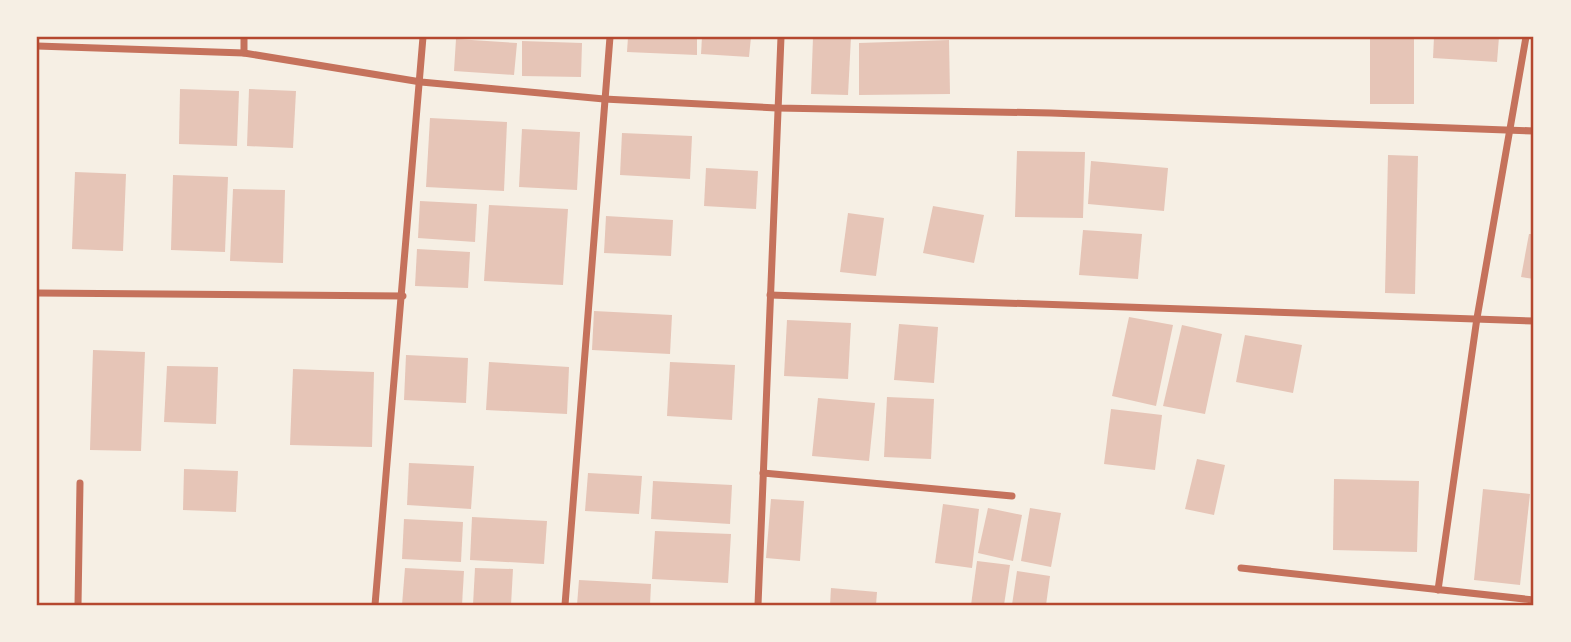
<svg xmlns="http://www.w3.org/2000/svg" width="1571" height="642" font-family="Montserrat,sans-serif">
  <style>
    .building { fill: #e6c5b7 }
    .lines { fill: none; stroke-linecap: round; stroke-linejoin: round }
    .minor { stroke: #c5725c; stroke-width: 7 }
    .neatline { fill: none; stroke: #b5482f; stroke-width: 2.5 }
  </style>
  <rect width="100%" height="100%" fill="#f6efe4"/>
  <g class="building">
    <path d="M628,37H697V55L627,52Z"/>
    <path d="M702,37H751L749,57L701,54Z"/>
    <path d="M813,37H851L848,95L811,94Z"/>
    <rect x="1370" y="37" width="44" height="67"/>
    <path d="M1434,37H1499L1497,62L1433,58Z"/>
    <path d="M456,39L517,43L514,75L454,71Z"/>
    <path d="M949,40L950,94L859,95V43Z"/>
    <path d="M522,41L582,43L581,77L522,76Z"/>
    <path d="M180,89L239,91L237,146L179,144Z"/>
    <path d="M249,89L296,91L293,148L247,146Z"/>
    <path d="M430,118L507,122L504,191L426,187Z"/>
    <path d="M522,129L580,132L577,190L519,187Z"/>
    <path d="M622,133L692,136L690,179L620,175Z"/>
    <path d="M1017,151L1085,152L1083,218L1015,217Z"/>
    <path d="M1388,155L1418,156L1415,294L1385,293Z"/>
    <path d="M1091,161L1168,168L1164,211L1088,204Z"/>
    <path d="M706,168L758,171L756,209L704,206Z"/>
    <path d="M75,172L126,174L123,251L72,249Z"/>
    <path d="M173,175L228,177L225,252L171,250Z"/>
    <path d="M233,189L285,190L283,263L230,261Z"/>
    <path d="M420,201L477,204L475,242L418,238Z"/>
    <path d="M489,205L568,209L563,285L484,281Z"/>
    <path d="M933,206L984,215L974,263L923,253Z"/>
    <path d="M848,213L884,218L876,276L840,272Z"/>
    <path d="M606,216L673,220L671,256L604,253Z"/>
    <path d="M1083,230L1142,234L1138,279L1079,275Z"/>
    <path d="M1529,234H1534V279L1521,277Z"/>
    <path d="M417,249L470,252L468,288L415,286Z"/>
    <path d="M594,311L672,315L670,354L592,350Z"/>
    <path d="M1129,317L1173,325L1156,406L1112,396Z"/>
    <path d="M787,320L851,323L848,379L784,376Z"/>
    <path d="M899,324L938,327L934,383L894,380Z"/>
    <path d="M1182,325L1222,334L1205,414L1163,406Z"/>
    <path d="M1245,335L1302,345L1293,393L1236,382Z"/>
    <path d="M93,350L145,352L141,451L90,450Z"/>
    <path d="M406,355L468,358L466,403L404,400Z"/>
    <path d="M489,362L569,367L567,414L486,410Z"/>
    <path d="M670,362L735,365L732,420L667,416Z"/>
    <path d="M167,366L218,367L216,424L164,422Z"/>
    <path d="M293,369L374,372L372,447L290,445Z"/>
    <path d="M887,397L934,399L931,459L884,457Z"/>
    <path d="M818,398L875,403L869,461L812,456Z"/>
    <path d="M1111,409L1162,415L1155,470L1104,464Z"/>
    <path d="M1197,459L1225,465L1214,515L1185,509Z"/>
    <path d="M409,463L474,466L471,509L407,505Z"/>
    <path d="M184,469L238,471L236,512L183,510Z"/>
    <path d="M588,473L642,476L639,514L585,511Z"/>
    <path d="M1334,479L1419,481L1417,552L1333,550Z"/>
    <path d="M653,481L732,485L730,524L651,519Z"/>
    <path d="M1483,489L1530,494L1520,585L1474,580Z"/>
    <path d="M771,499L804,501L800,561L766,558Z"/>
    <path d="M943,504L979,509L972,568L935,563Z"/>
    <path d="M988,508L1022,515L1013,561L978,553Z"/>
    <path d="M1030,508L1061,513L1051,567L1021,561Z"/>
    <path d="M472,517L547,521L544,564L470,560Z"/>
    <path d="M404,519L463,522L461,562L402,559Z"/>
    <path d="M655,531L731,534L728,583L652,579Z"/>
    <path d="M977,561L1010,565L1004,605H971Z"/>
    <path d="M405,568L464,571L462,605H402Z"/>
    <path d="M475,568L513,569L511,605H473Z"/>
    <path d="M1017,571L1050,576L1046,605H1012Z"/>
    <path d="M579,580L651,584L650,605H577Z"/>
    <path d="M831,588L877,592L876,605H830Z"/>
  </g>
  <g class="lines">
    <g class="minor">
      <path d="M37,46L244,53L421,82L604,99L777,108L1051,113L1534,131"/>
      <path d="M244,53V37"/>
      <path d="M37,293L403,296"/>
      <path d="M770,295L1534,321"/>
      <path d="M763,473L1012,496"/>
      <path d="M1241,568L1534,600"/>
      <path d="M1438,590L1477,318L1526,37"/>
      <path d="M78,605L80,483"/>
      <path d="M375,605L423,37"/>
      <path d="M565,605L610,37"/>
      <path d="M758,605L781,37"/>
    </g>
  </g>
  <rect width="1571" height="642" fill="none" stroke="#f6efe4" stroke-width="77"/>
  <rect x="38" y="38" width="1494" height="566" class="neatline"/>
</svg>
